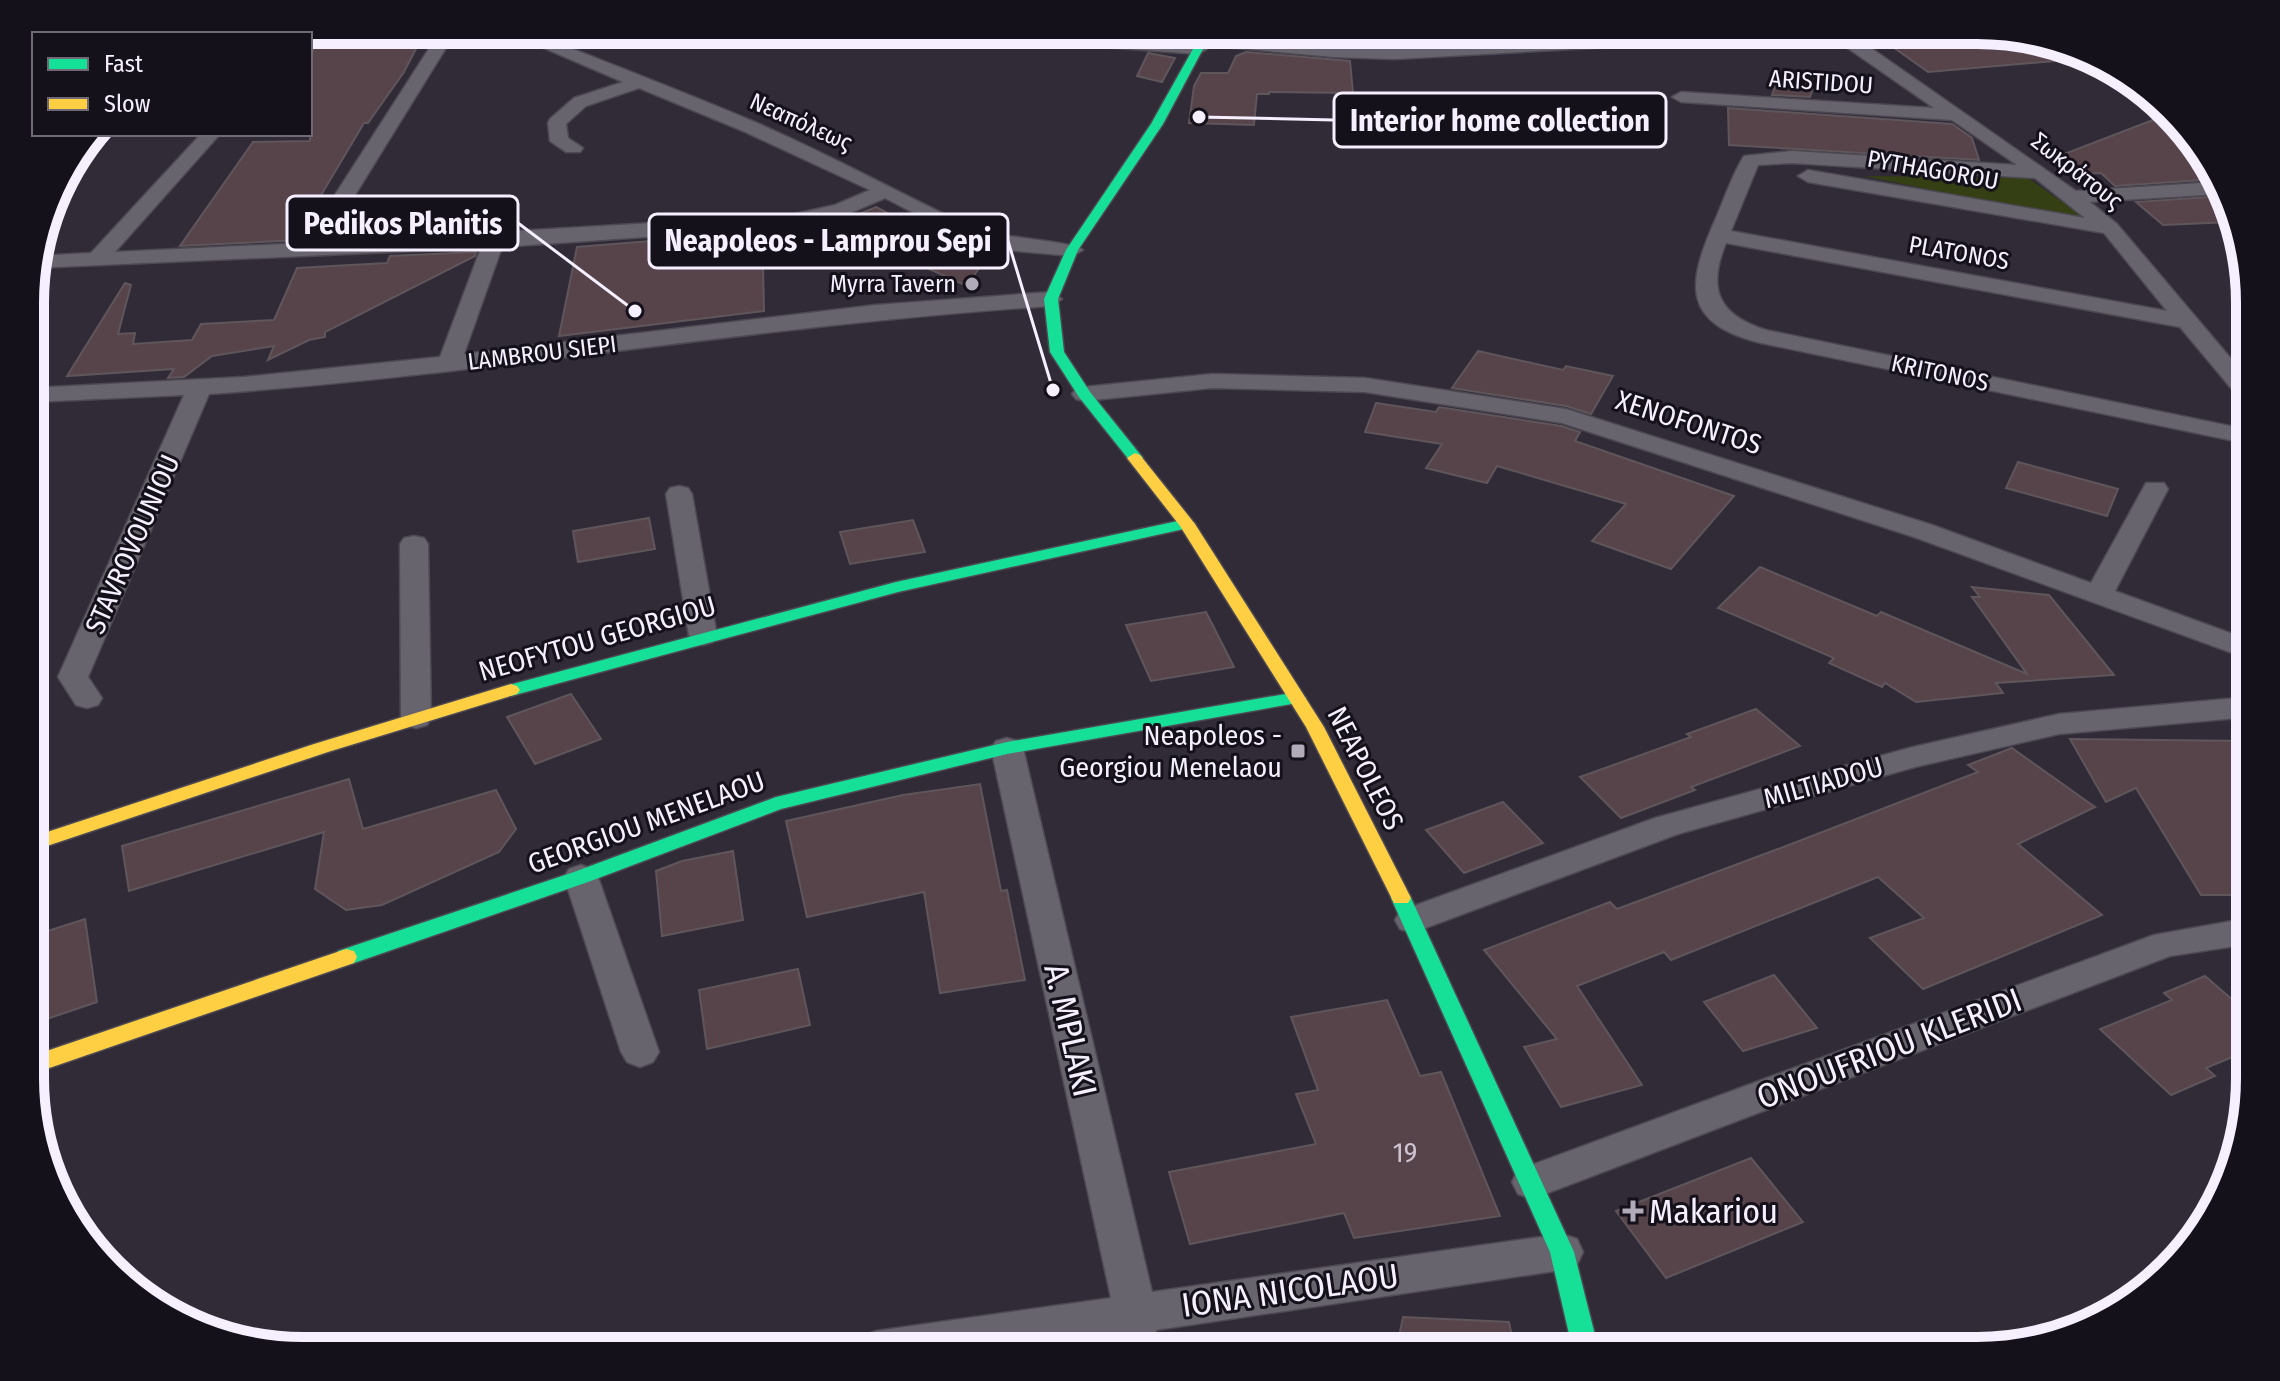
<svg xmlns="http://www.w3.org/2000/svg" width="2280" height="1381" font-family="'Fira Sans Condensed',sans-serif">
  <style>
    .green { fill: #343f14 }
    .building { fill: #57444a; stroke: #5f565b; stroke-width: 2 }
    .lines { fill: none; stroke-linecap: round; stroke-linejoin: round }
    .street-casing { stroke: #4d4953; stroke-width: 3 }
    .fast-casing { stroke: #4d4953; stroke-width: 3 }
    .slow-casing { stroke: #4d4953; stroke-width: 3 }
    .street { fill: #68646d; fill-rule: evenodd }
    .fast { fill: #16e098; fill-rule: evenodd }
    .slow { fill: #ffcf43; fill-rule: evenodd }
    .poi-dot { fill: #b0aab9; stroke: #15111b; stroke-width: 3 }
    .labels { text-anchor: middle; stroke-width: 6; stroke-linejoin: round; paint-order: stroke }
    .far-street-label { font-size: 24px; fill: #f5efff; stroke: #15111b }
    .far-poi-label { font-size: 24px; fill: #f5efff; stroke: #15111b; text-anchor: end }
    .street-label { font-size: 28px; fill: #f5efff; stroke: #15111b }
    .poi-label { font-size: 28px; fill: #f5efff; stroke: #15111b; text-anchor: end }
    .near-number-label { font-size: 28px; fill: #cec4d2 }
    .near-street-label { font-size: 34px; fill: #f5efff; stroke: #15111b }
    .near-poi-label { font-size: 34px; fill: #f5efff; stroke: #15111b; text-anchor: start }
    .rim { fill: none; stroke: #f5efff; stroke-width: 10 }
    .leader { fill: none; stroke: #f5efff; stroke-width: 3 }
    .callout-dot { fill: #f5efff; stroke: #15111b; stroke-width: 3 }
    .callout { fill: #15111b; stroke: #f5efff; stroke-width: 3 }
    .callout-label { font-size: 30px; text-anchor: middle; font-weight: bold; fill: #f5efff }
  </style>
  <rect width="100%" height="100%" fill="#312b37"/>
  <path class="green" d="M1864,176L2028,178L2092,223Z"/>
  <g class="building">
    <path d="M331,30H365L357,40L422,37L404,72L368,123H364L311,212H317L300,240L180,246L253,142L310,141V54Z"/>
    <path d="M1253,30H1348L1349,44L1254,37Z"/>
    <path d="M1896,30H1978L2048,39L2090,58L1928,72L1876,35L1899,33Z"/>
    <path d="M1246,52L1350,61L1353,93L1269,92V94H1257L1254,125L1189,123L1194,86L1201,73H1228L1236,56Z"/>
    <path d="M1148,53L1175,58L1162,82L1137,76Z"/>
    <path d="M1778,78L1815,83L1810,97L1772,95Z"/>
    <path d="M1728,108L1952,124L1972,138L1979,160L1729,145Z"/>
    <path d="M2166,115L2213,166L2217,179L2115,186L2101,173L2081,174L2059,156Z"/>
    <path d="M2222,196L2230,222L2163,225L2136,202Z"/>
    <path d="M876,207L927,234L936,233L983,262L967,286L831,225Z"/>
    <path d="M725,235V238L801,236L792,265H763L764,311L559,336L577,247Z"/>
    <path d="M476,252L475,256L325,332V337L309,340L268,360L274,346L212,356L184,377L168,378L174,369L67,376L125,283L131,285L118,334L135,333L133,344L192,340L201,324L274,320L297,268L387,263L390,256Z"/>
    <path d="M1478,351L1563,370L1566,366L1613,376L1591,414L1566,406L1452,388Z"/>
    <path d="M1376,403L1436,412L1439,407L1561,426L1580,432L1575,441L1734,496L1671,569L1592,541L1626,504L1497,466L1487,483L1426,468L1442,444L1365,432Z"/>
    <path d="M2018,462L2118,489L2107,516L2006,488Z"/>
    <path d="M649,518L655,549L578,562L573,531Z"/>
    <path d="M913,520L925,552L850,564L840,532Z"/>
    <path d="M1760,567L1877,616L1881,612L2027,674L1972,597H1980L1972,587L2049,595L2114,675L1996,683L2003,693L1916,702L1885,683L1882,687L1829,663L1834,658L1718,608Z"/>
    <path d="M1206,612L1234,667L1151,681L1126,625Z"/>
    <path d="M571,694L601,739L535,764L507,717Z"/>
    <path d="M1756,709L1800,746L1691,787L1695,790L1621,818L1580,777L1691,737L1687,734Z"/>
    <path d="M2070,739L2249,741V895H2201L2136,788L2106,802Z"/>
    <path d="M2012,748L2095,807L2018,844L2102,915L1923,989L1870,938L1924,918L1878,877L1671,960L1664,952L1577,986L1642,1085L1561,1107L1524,1047L1557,1039L1484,950L1610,902L1617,909L1778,849L1978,772L1968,765Z"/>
    <path d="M349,779L363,829L496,790L516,829L499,852L382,905L346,910L315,889L324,832L129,891L122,846Z"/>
    <path d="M980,784L1001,891L1007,890L1025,980L940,993L924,892L807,917L786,821L903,795Z"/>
    <path d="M1503,802L1543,843L1464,873L1426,830Z"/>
    <path d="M733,851L743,920L662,936L656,871L682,861Z"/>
    <path d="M85,919L97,1002L32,1024V936Z"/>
    <path d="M798,969L810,1025L707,1049L699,990Z"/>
    <path d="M1774,975L1817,1028L1743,1051L1704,1002Z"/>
    <path d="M2205,976L2249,1014V1050L2206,1068L2215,1076L2171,1095L2100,1029L2172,1000L2164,993Z"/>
    <path d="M1387,1000L1420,1076L1441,1072L1500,1216L1354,1238L1344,1213L1190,1244L1169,1172L1316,1144L1296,1094L1318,1090L1291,1017Z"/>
    <path d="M1751,1158L1803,1222L1666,1278L1616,1211Z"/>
    <path d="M1403,1317L1509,1322L1515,1351H1396Z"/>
  </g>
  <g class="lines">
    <g class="street-casing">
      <g id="street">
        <path d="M303,30H313L310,34H293Z"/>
        <path d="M441,30H457L326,242L790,215L835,205L870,190L743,131L639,88L586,106L566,124L568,138L583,148L580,152H566L550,141L548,123L550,119L574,98L623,82L502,30H525C602,61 680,90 757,123C830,155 899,193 971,227C994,238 1075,241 1083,250L1072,256L1006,250L960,237L885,198L848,214L790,227L502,247L464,354L876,305L1051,292L1062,299L1051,306C769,324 491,374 209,394L88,677L102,698L98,705L87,708L76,705L58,677L184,395L32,402V388L244,377L440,357L481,248L34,268L36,256L91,253L201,134H220L115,252L304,243Z"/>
        <path d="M822,30H876C867,38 814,44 805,36L807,32Z"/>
        <path d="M935,30H1011L1197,44L1194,40L1202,35L1334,47L1395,49L1744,30H1845L2076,191L2218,182L2220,194L2090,202L2117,224L2249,380V402L2241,400L2180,327L1726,243C1707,289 1718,315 1766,330L2249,430V444L1761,343C1680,323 1687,283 1716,218C1725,197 1732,175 1744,156L1792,151L2017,165L1952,120L1681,102L1672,97L1681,92L1934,108L1829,35L1395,59L1334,57L1203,45L1207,49L1198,54L943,35ZM1792,163L2035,178L2085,218L1808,170L1798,176L1808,182L2104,233L2167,311L1731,231L1758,165Z"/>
        <path d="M1212,374L1365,378L1566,409L1932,525L2091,583L2146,483H2164L2168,489L2115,591L2249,640V659L1914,537L1562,423L1365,392L1212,388L1084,401L1076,399L1072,394L1076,389L1084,387Z"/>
        <path d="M679,486L688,488L692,494L717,636L713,642L703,645L693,642L689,636L666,494L670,488Z"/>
        <path d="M414,536L424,538L428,544L431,718L427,725L416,728L405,725L401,718L400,544L404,538Z"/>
        <path d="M2249,697V717L2059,734L1915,767L1678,834L1412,933L1400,929L1395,920L1400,911L1655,818L1913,747L2059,714Z"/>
        <path d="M1007,738L1018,741L1023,748L1152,1292L1562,1234L1577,1239L1583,1252L1577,1265L1562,1270L1156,1330L1157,1351H1113V1336L1012,1351H854L861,1337L876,1331L1111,1298L991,748L996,741Z"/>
        <path d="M581,865L593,869L598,877L659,1052L653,1062L640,1067L627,1062L621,1052L564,877L569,869Z"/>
        <path d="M2249,918V944L2170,956L1532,1199L1518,1194L1512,1182L1518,1170L2154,935Z"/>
      </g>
    </g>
    <g class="fast-casing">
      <g id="fast">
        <path d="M1200,30H1210L1203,49L1163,124L1078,250L1058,299L1064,352L1090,392L1143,458L1135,463L1130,461L1079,397L1050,352L1044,299L1066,250L1151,124L1193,49Z"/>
        <path d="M1187,519L1195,524L1193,527L898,592L511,696L502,690L505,686L896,582Z"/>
        <path d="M1297,692L1306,698L1303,702L1007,754L781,809L588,882L354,963L346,965L338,963L335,957L338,951L574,872L776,797L1007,742Z"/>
        <path d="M1401,891L1408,893L1411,898L1574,1252L1599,1351H1573L1550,1252L1391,898L1394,893Z"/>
      </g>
    </g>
    <g class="slow-casing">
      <g id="slow">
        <path d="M1135,453L1140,455L1195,524L1324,727L1411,898L1408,903H1394L1306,727L1180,526L1127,458Z"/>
        <path d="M511,684L517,686L520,690L517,694L328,752L32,851V837L314,744Z"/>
        <path d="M346,949L354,951L357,957L354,963L32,1074V1056Z"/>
      </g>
    </g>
    <use href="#street" class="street"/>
    <use href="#fast" class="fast"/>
    <use href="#slow" class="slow"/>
  </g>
  <g class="poi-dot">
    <circle cx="972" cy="284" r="8"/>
    <rect x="1290" y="743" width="16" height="16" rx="4"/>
    <path d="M1629 1199h8v8h8v8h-8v8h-8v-8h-8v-8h8z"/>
  </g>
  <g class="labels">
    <g class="far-street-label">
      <text transform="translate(1821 82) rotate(4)" y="8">ARISTIDOU</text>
      <text transform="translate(801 122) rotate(24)" y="8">Νεαπόλεως</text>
      <text transform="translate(1933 170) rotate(10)" y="8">PYTHAGOROU</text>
      <text transform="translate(2077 171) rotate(38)" y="8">Σωκράτους</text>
      <text transform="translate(1959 253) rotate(10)" y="8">PLATONOS</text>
      <text transform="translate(542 353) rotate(-7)" y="8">LAMBROU SIEPI</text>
      <text transform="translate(1940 373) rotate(12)" y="8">KRITONOS</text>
    </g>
    <g class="far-poi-label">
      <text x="956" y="292">Myrra Tavern</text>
    </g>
    <g class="street-label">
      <text transform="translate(1689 422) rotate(18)" y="10">XENOFONTOS</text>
      <text transform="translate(132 544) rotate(-66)" y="10">STAVROVOUNIOU</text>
      <text transform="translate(597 638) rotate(-16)" y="10">NEOFYTOU GEORGIOU</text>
      <text transform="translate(1366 768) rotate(63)" y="10">NEAPOLEOS</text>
      <text transform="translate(1823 782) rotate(-16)" y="10">MILTIADOU</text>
      <text transform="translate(646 822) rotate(-20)" y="10">GEORGIOU MENELAOU</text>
    </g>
    <g class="poi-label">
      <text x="1282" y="745">Neapoleos -<tspan x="1282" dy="32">Georgiou Menelaou</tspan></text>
    </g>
    <g class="near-number-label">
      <text x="1405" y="1162">19</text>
    </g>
    <g class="near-street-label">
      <text transform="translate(1071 1030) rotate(77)" y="12">A. MPLAKI</text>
      <text transform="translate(1889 1048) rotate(-21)" y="12">ONOUFRIOU KLERIDI</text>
      <text transform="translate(1290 1290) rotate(-8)" y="12">IONA NICOLAOU</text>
    </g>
    <g class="near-poi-label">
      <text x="1649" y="1223">Makariou</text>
    </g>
  </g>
  <path d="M0 0H2280V1381H0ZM303 44H1977A259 259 0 0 1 2236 303V1078A259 259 0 0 1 1977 1337H303A259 259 0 0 1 44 1078V303A259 259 0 0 1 303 44Z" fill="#15111b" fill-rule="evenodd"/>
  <path class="rim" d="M303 44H1977A259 259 0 0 1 2236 303V1078A259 259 0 0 1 1977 1337H303A259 259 0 0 1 44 1078V303A259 259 0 0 1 303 44Z"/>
  <path class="leader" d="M1199 117L1334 120M635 311L518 223M1053 390L1008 241"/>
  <g class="callout-dot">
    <circle cx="1199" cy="117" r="8"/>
    <circle cx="635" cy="311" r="8"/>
    <circle cx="1053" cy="390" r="8"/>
  </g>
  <g class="callout">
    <rect x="1334" y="93" width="332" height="54" rx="8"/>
    <rect x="287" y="196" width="231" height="54" rx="8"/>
    <rect x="649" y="214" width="359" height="54" rx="8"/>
  </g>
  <g class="callout-label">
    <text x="1500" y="131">Interior home collection</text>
    <text x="403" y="234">Pedikos Planitis</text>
    <text x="828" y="251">Neapoleos - Lamprou Sepi</text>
  </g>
  <rect x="32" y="32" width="280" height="104" fill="#15111b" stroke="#6f6a76" stroke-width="2"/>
  <rect x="48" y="58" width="40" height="12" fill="#16e098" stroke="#6f6a76" stroke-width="2"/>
  <text x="104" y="72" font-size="24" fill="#f5efff">Fast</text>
  <rect x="48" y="98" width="40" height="12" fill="#ffcf43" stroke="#6f6a76" stroke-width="2"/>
  <text x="104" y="112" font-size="24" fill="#f5efff">Slow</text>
</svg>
